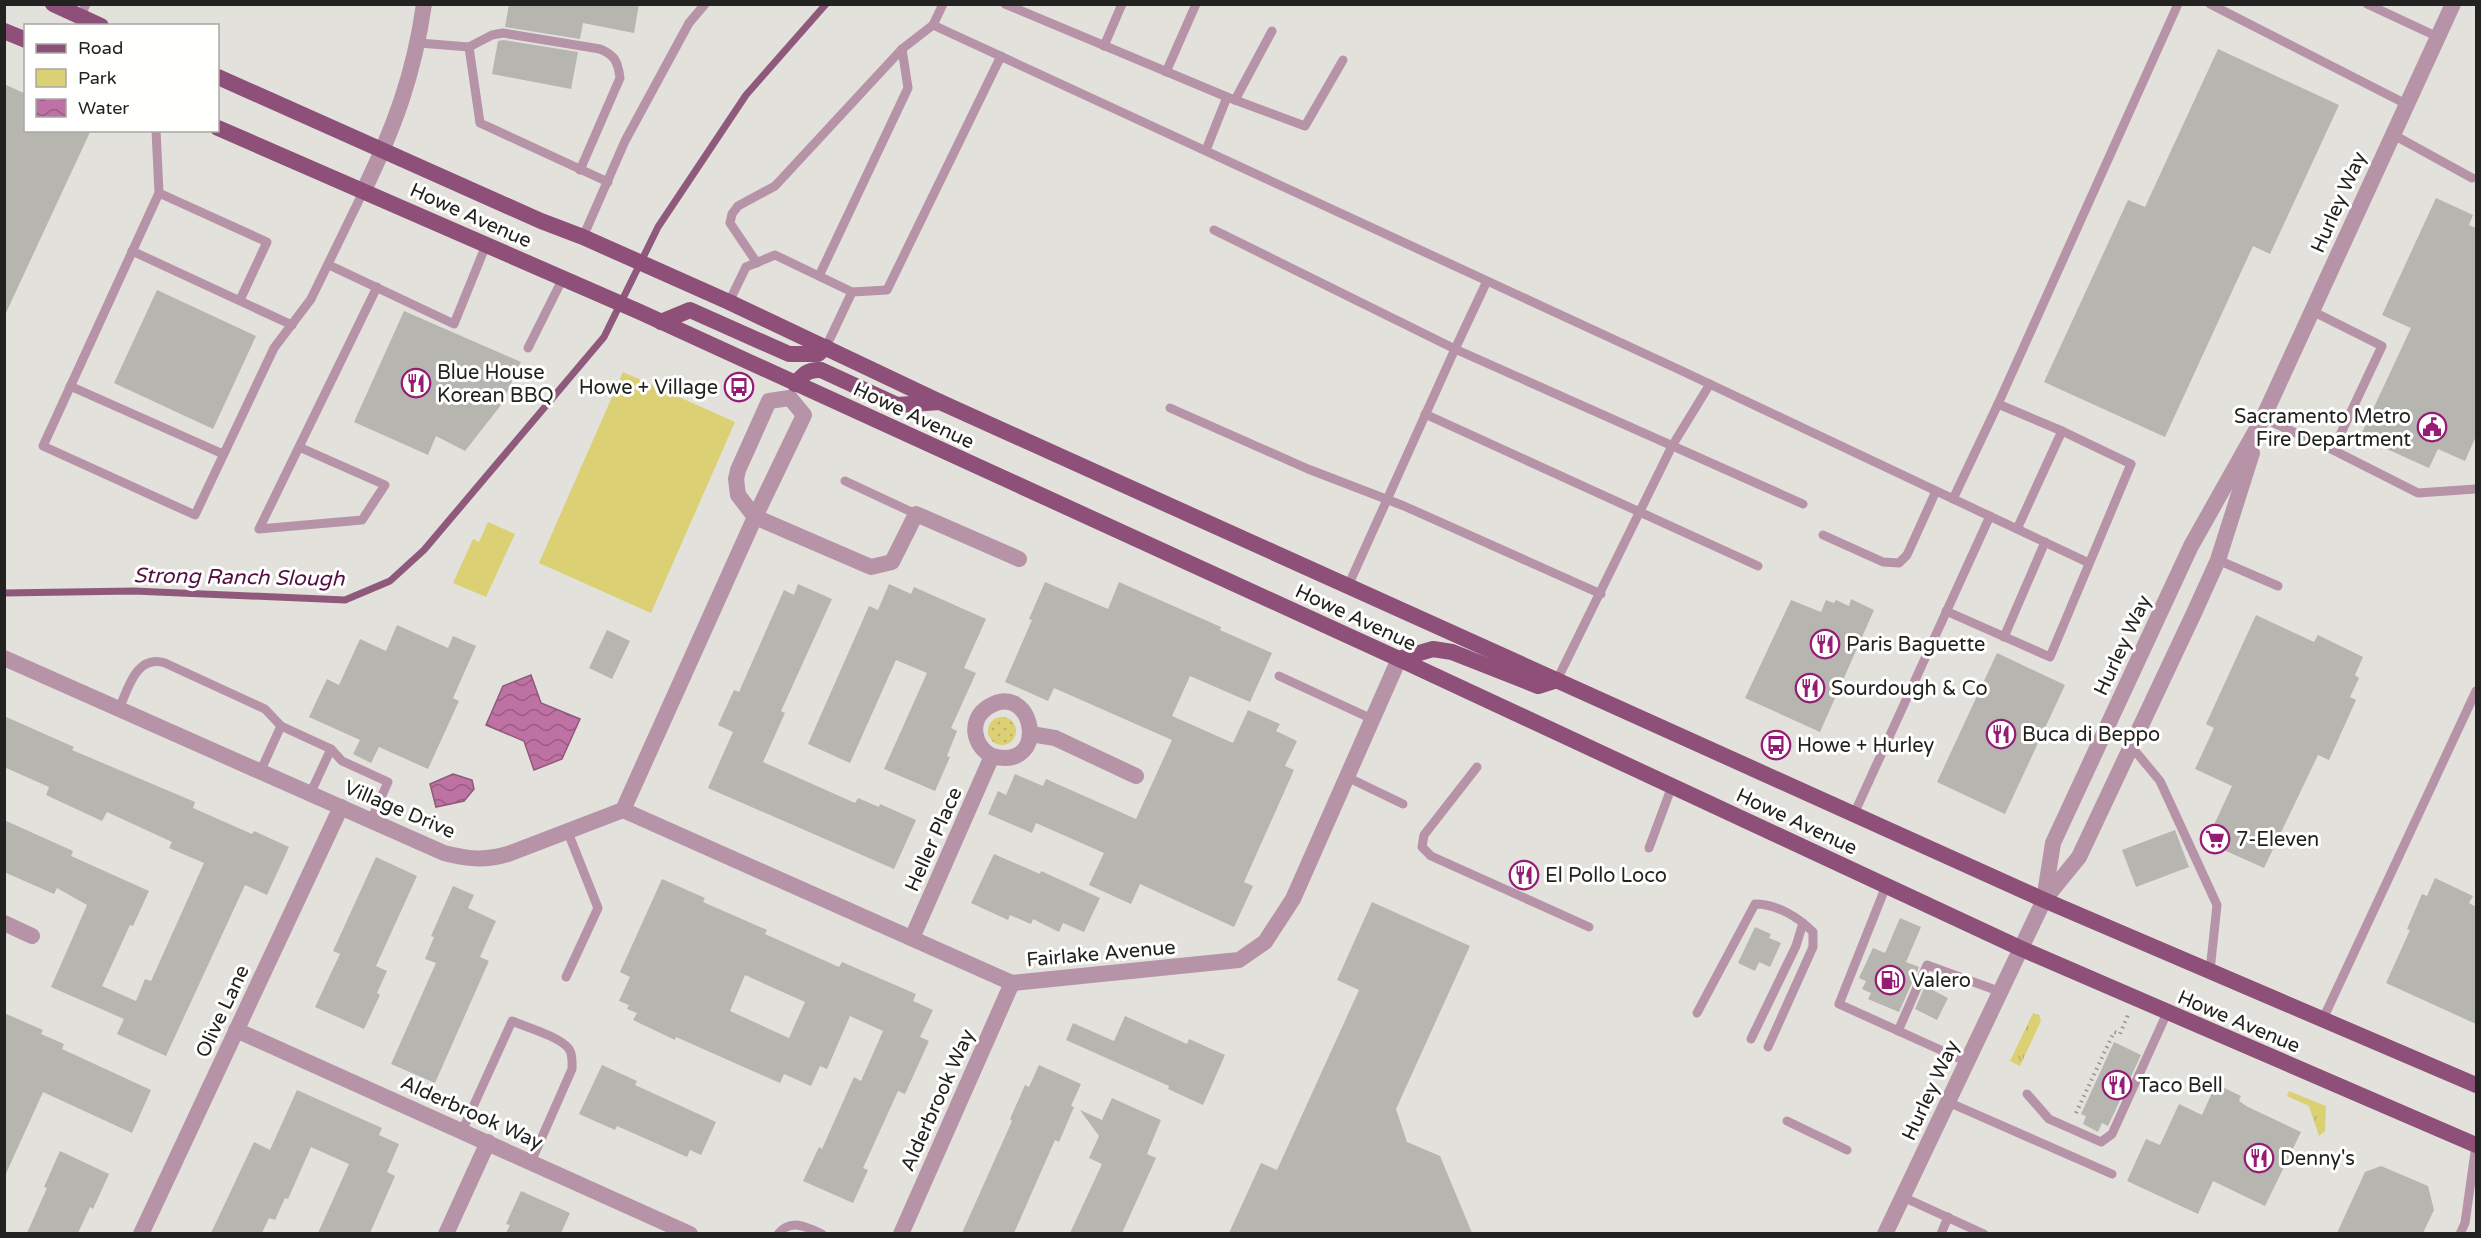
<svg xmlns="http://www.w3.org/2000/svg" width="2481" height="1238" font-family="'Varela Round',sans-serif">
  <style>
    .grass { fill: url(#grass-tufts) }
    .park { fill: #dcd074 }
    .garden { fill: url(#garden-dots) }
    .water { fill: url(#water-waves); stroke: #8f597c; stroke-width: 1.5 }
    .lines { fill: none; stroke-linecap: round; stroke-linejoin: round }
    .stream { stroke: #8f597c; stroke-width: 7 }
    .building { fill: #b6b5b0; fill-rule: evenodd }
    .path { stroke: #959590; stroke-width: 4; stroke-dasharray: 1.5 4.5; stroke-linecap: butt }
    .service { stroke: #b793a8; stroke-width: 9 }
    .minor { stroke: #b793a8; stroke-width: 16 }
    .tertiary { stroke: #b793a8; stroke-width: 16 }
    .primary { stroke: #8e5078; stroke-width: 16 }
    .labels { text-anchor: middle; stroke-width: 6; stroke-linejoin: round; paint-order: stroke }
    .street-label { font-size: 20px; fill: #222220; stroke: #fffffe }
    .poi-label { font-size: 20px; fill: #222220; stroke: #fffffe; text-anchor: start }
    .water-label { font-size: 21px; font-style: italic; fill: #540d41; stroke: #fffffe }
  </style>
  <defs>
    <pattern id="grass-tufts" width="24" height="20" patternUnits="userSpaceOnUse" patternTransform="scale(1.5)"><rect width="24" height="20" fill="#dcd074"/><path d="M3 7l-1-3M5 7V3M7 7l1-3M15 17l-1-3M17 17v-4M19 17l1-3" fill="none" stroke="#bcb264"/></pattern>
    <pattern id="garden-dots" width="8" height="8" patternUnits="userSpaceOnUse" patternTransform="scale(1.5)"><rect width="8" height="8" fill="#dcd074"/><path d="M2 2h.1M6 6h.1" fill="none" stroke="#bcb264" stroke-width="1.8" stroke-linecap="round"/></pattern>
    <pattern id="water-waves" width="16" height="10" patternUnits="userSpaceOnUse" patternTransform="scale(1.5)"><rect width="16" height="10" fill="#be71a3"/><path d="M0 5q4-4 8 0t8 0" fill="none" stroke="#9a5c84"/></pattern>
  </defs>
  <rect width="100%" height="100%" fill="#e2e1db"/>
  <g class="grass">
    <path d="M2033,1013L2039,1015L2041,1021L2020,1066L2010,1061Z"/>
    <path d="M2289,1091L2326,1106L2325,1131L2319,1136L2309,1106L2287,1096Z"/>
  </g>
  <g class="park">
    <path d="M623,372L735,422L651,613L539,563Z"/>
    <path d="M488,522L515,534L486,597L453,583L473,539L479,542Z"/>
  </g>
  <circle class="garden" cx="1002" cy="731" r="14"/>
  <g class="water">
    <path d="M531,675L541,703L580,719L562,759L534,770L524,741L486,725L503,686Z"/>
    <path d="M453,774L472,780L474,789L464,801L436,807L430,784Z"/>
  </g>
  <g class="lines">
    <path class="stream" d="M4,593L134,591L345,600L390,581L424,550L604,337L658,227L746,95L826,4"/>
  </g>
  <g class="building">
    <path d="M509,4H639L634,33L583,23L580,39L505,27Z"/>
    <path d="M503,40L578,52L571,89L492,74L498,41Z"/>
    <path d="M2218,49L2339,105L2270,254L2253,246L2165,437L2044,382L2128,200L2145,207Z"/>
    <path d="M4,84L26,94V130H91L4,317Z"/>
    <path d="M2436,198L2473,215L2469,225L2476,228V436L2465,461L2438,449L2429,468L2360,437L2411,328L2382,315Z"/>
    <path d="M157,290L256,336L213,429L114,383Z"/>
    <path d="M404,311L521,362L501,405L465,451L436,436L428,455L354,422Z"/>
    <path d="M1045,582L1108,609L1119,582L1221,627L1220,630L1272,653L1250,702L1190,676L1172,716L1233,743L1248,710L1280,724L1276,731L1297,741L1285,766L1294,770L1244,882L1253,886L1234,927L1140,884L1131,904L1089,885L1104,853L1036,823L1032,833L988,814L998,791L1006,795L1015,774L1043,786L1046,779L1136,819L1172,740L1054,688L1048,701L1005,682L1032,620L1029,619Z"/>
    <path d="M798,584L832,599L781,711L785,713L763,762L855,803L858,798L879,807L880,804L916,820L894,869L708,788L733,732L718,725L734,690L739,692L784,590L794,595Z"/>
    <path d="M889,584L911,594L914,587L986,619L964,668L976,673L951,728L957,731L947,756L950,757L935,791L884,769L927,673L896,660L850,763L808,744L869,606L878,610Z"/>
    <path d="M1851,599L1874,610L1820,732L1745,698L1791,600L1821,612L1826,600L1834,603L1836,600L1849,606Z"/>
    <path d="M2256,615L2314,642L2318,635L2363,657L2355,675L2359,678L2350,697L2356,700L2329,760L2318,755L2264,868L2206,842L2232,786L2195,769L2214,728L2206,724Z"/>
    <path d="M397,625L448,648L453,636L476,646L453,698L459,701L428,769L379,747L371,763L353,754L360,740L309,717L327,679L339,685L360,639L386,651Z"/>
    <path d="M607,630L630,641L612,679L589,668Z"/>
    <path d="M1997,653L2065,685L2005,814L1937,782Z"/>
    <path d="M4,716L74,747L72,750L195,802L193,808L252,834L254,831L289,847L267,895L245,885L166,1056L117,1034L124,1019L51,987L87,905L57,888L54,894L4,872V820L73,851L71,856L149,891L133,926L130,925L102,986L136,1001L145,979L151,981L204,863L169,848L172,842L107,812L102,821L46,795L49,787L4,767Z"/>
    <path d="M2175,830L2189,867L2136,887L2122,850Z"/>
    <path d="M994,854L1040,874L1041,871L1100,898L1084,932L1063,923L1059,932L1033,919L1031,924L1010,915L1008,920L971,903Z"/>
    <path d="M376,857L417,876L376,966L387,971L377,993L380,995L364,1029L315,1007L340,954L333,951Z"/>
    <path d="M2435,878L2473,896L2469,903L2476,907V1024L2386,983L2410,930L2407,929L2422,894L2427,896Z"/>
    <path d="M662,879L705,898L703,902L767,930L765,934L839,967L842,962L916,994L913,1001L933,1010L920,1037L929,1041L905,1094L898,1091L863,1168L868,1170L853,1203L803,1181L819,1147L822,1149L854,1077L861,1081L883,1031L850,1016L827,1069L820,1066L811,1086L784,1074L780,1083L676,1037L675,1040L633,1020L637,1013L627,1009L629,1005L619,1001L630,977L620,972ZM745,975L805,1002L789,1038L730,1011Z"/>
    <path d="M453,886L474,895L468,908L496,921L480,957L489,961L435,1083L391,1064L436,963L425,959L434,937L431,936Z"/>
    <path d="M1372,902L1470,946L1396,1109L1407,1142L1440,1156L1472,1233H1229L1261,1163L1277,1170L1359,990L1337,980Z"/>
    <path d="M1900,918L1921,927L1906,962L1919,967L1899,1012L1868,999L1871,993L1862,989L1866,981L1859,978L1873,948L1885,953Z"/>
    <path d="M1755,927L1771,934L1769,938L1781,943L1770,967L1759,962L1755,971L1738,963Z"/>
    <path d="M1925,986L1948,998L1937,1020L1915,1009Z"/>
    <path d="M4,1013L43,1030L41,1034L64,1044L62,1049L151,1090L132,1133L43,1092L4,1178Z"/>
    <path d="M1125,1016L1187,1044L1189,1039L1225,1055L1203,1105L1168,1089L1169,1086L1066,1040L1073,1023L1114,1041Z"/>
    <path d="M2114,1042L2141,1055L2108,1126L2102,1123L2098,1132L2083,1124L2086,1116L2081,1114Z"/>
    <path d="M602,1065L637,1081L635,1085L716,1122L701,1155L690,1150L687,1157L617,1126L615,1130L579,1114Z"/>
    <path d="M1039,1065L1081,1084L1071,1106L1074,1107L1059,1142L1055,1140L1014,1233H962L1012,1121L1010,1119L1025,1085L1029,1087Z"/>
    <path d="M2216,1084L2241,1096L2239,1101L2248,1107L2301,1132L2265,1206L2213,1181L2198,1214L2127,1181L2146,1139L2160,1145L2179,1104L2202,1115Z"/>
    <path d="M297,1090L382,1128L379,1135L399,1144L387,1172L395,1176L370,1233H318L349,1164L311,1147L288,1199L285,1198L275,1220L269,1218L262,1233H211L254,1142L270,1150Z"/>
    <path d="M1112,1098L1161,1120L1147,1154L1156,1158L1122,1233H1070L1102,1164L1089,1158L1099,1136L1080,1110L1102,1120Z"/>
    <path d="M60,1151L109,1174L93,1209L90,1207L78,1233H27L47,1188L44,1187Z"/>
    <path d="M2381,1166L2428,1186L2434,1210L2423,1233H2337L2365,1172Z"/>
    <path d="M521,1191L570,1213L561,1233H506L510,1225L506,1224Z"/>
  </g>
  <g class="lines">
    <path class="path" d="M2076,1113L2114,1032L2120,1034L2128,1015"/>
    <g class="service">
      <path d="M1005,4L1227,97"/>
      <path d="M2210,4L2406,104"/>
      <path d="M2367,4L2438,37"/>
      <path d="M81,16L86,4"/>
      <path d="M933,25L943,4"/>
      <path d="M419,43L469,47L492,35L503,33L600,49C615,55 618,62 620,78L580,170"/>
      <path d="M1104,46L1122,4"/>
      <path d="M469,47L480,123L608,182"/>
      <path d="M1166,72L1196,4"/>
      <path d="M1235,100L1272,31"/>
      <path d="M156,130L159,193L43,446L195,515L274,348L311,299L363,192"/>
      <path d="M2392,134L2472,178"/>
      <path d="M1206,150L1227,97L1305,126L1343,60"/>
      <path d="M159,193L267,242L240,300"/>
      <path d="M1214,230L1455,349L1487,281"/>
      <path d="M583,237L625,141L689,23L705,4"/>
      <path d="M132,251L292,325"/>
      <path d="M757,263L730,223L732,214L738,206L775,186L902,49L933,25L1680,370L2089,563"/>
      <path d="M329,265L454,324L486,245"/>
      <path d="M819,276L908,88L902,49"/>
      <path d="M852,292L887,290L1001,56"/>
      <path d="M729,302L746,267L775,255L852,292L826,347"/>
      <path d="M2312,311L2382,346L2333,450L2418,493L2476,489"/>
      <path d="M528,348L563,278"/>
      <path d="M70,386L223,454"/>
      <path d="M1998,404L2178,4"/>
      <path d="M1170,408L1308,469L1404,506L1601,594"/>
      <path d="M1425,414L1758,566"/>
      <path d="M2263,418L2333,450"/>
      <path d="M299,447L385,485L362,520L259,529L377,287"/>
      <path d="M845,481L916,514"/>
      <path d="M1953,499L1998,404L2062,431"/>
      <path d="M1823,535L1883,562L1899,563L1907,555L1936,491"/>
      <path d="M2218,560L2278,586"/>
      <path d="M1348,586L1455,349L1803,504"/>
      <path d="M1946,611L2050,657L2131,464L2062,431L2017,529"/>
      <path d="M2004,637L2045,542"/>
      <path d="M1279,676L1372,719"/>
      <path d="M1557,680L1672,446L1710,384"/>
      <path d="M119,709C128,689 136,654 165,663L265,709L281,726L331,749L342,761L388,782L371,820"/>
      <path d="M2131,746L2160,781L2217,905L2210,971"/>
      <path d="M1477,767L1424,835L1422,847L1431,856L1589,927"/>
      <path d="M260,772L281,726"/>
      <path d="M1347,777L1403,804"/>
      <path d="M310,794L331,749"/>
      <path d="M1854,814L1990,516"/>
      <path d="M1649,848L1672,786"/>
      <path d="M1886,886L1839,1004L1967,1062"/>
      <path d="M566,977L598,908L567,830"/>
      <path d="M1697,1013L1755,904C1777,904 1798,917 1813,932V947L1768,1047"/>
      <path d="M2323,1019L2476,691"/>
      <path d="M1898,1031L1927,965L2001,992"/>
      <path d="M1751,1039L1796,946L1803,923"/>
      <path d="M2027,1094L2049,1119L2101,1142L2112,1134L2167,1013"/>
      <path d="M1948,1102L2112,1174"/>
      <path d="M1787,1121L1847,1150"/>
      <path d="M462,1131L512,1021C526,1027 561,1037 569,1049C573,1055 572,1062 572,1069L531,1162"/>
      <path d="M1903,1197L1984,1234"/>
      <path d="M778,1234C791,1218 807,1227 822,1234"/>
      <path d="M1941,1234L1948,1217"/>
      <path d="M2460,1234L2465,1223L2476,1145"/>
    </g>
    <g class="minor">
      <path d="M363,192C394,128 414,75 424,4"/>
      <path d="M790,398L769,401L738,470L736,479L738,495L755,517L871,567L892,562L916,514L1019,559"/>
      <path d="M4,658L444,853C467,859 485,861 508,854L623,810L755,517L804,415L790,398"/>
      <path d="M1031,734L1055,738L1136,776"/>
      <path d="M623,810L1012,983L1239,960L1265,942L1293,899L1399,659"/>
      <path d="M4,923L32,936"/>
      <path d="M912,938L992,756C1052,772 1033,678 988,707C968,720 973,746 992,756"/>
      <path d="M236,1030L690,1234"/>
      <path d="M141,1234L341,807"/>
      <path d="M446,1234L488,1142"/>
      <path d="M901,1234L1012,983"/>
    </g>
    <g class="tertiary">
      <path d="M2044,900L2053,843L2191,546L2263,418L2453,4"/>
      <path d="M1885,1234L2044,900L2079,857L2194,613L2218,560L2252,453"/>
    </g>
    <g class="primary">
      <path d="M53,4L101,26"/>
      <path d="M4,31L26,40"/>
      <path d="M218,77L541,221L583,237L729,302L940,402L2044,900L2476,1085"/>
      <path d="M218,128L640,312L1399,659L2022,949L2476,1145"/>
      <path d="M661,322L690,310L789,354H818L826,347"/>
      <path d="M795,384C804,374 808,369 821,370L897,405L940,402"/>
      <path d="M1399,659L1433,649L1452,652L1538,686L1557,680"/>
    </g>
  </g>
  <defs>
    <g id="restaurant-ring" transform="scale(1.5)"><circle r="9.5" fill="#fffffe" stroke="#961b75" stroke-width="1.5"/><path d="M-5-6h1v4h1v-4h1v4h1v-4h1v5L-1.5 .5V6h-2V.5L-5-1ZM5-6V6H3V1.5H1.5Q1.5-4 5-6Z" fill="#961b75"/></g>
    <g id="bus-ring" transform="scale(1.5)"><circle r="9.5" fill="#fffffe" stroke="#961b75" stroke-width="1.5"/><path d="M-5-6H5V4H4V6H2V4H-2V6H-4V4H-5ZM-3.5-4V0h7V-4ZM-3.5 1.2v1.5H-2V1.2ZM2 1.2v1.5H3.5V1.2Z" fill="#961b75"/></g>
    <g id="civic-ring" transform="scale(1.5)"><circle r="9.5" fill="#fffffe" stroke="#961b75" stroke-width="1.5"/><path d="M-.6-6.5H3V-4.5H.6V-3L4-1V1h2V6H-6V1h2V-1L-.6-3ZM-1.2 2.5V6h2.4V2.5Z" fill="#961b75"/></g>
    <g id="supermarket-ring" transform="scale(1.5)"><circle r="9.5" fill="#fffffe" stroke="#961b75" stroke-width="1.5"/><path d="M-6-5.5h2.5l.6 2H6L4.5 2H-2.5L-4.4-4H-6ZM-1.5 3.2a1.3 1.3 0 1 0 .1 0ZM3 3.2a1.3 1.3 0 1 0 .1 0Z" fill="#961b75"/></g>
    <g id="fuel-ring" transform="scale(1.5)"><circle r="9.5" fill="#fffffe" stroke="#961b75" stroke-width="1.5"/><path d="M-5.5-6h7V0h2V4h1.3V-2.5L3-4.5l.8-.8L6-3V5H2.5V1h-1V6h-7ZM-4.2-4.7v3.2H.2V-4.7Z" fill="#961b75"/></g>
  </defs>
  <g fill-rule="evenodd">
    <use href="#restaurant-ring" x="416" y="383"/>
    <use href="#bus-ring" x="739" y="387"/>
    <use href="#civic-ring" x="2432" y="427"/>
    <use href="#restaurant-ring" x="1825" y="644"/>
    <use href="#restaurant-ring" x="1810" y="688"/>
    <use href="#restaurant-ring" x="2001" y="734"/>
    <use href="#bus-ring" x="1776" y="745"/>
    <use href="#supermarket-ring" x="2215" y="839"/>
    <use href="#restaurant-ring" x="1524" y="875"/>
    <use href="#fuel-ring" x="1890" y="980"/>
    <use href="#restaurant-ring" x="2117" y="1085"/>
    <use href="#restaurant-ring" x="2259" y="1158"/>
  </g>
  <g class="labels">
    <g class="street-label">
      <text transform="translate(2338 202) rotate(-66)" y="7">Hurley Way</text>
      <text transform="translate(471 215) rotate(24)" y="7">Howe Avenue</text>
      <text transform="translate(914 415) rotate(25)" y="7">Howe Avenue</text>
      <text transform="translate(1356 617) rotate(25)" y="7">Howe Avenue</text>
      <text transform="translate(2122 645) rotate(-65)" y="7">Hurley Way</text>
      <text transform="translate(400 809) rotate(23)" y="7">Village Drive</text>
      <text transform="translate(1797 821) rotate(25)" y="7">Howe Avenue</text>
      <text transform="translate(933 839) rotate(-66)" y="7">Heller Place</text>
      <text transform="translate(1101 953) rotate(-5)" y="7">Fairlake Avenue</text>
      <text transform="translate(222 1011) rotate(-65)" y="7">Olive Lane</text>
      <text transform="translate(2239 1021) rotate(23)" y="7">Howe Avenue</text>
      <text transform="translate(1930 1090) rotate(-65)" y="7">Hurley Way</text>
      <text transform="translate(937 1100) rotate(-66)" y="7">Alderbrook Way</text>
      <text transform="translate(472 1112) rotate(24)" y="7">Alderbrook Way</text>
    </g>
    <g class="poi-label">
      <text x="437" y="379">Blue House<tspan x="437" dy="23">Korean BBQ</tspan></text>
      <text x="718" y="394" text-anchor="end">Howe + Village</text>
      <text x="2411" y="423" text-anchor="end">Sacramento Metro<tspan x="2411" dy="23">Fire Department</tspan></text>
      <text x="1846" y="651">Paris Baguette</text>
      <text x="1831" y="695">Sourdough &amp; Co</text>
      <text x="2022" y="741">Buca di Beppo</text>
      <text x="1797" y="752">Howe + Hurley</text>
      <text x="2236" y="846">7-Eleven</text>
      <text x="1545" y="882">El Pollo Loco</text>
      <text x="1911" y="987">Valero</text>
      <text x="2138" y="1092">Taco Bell</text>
      <text x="2280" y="1165">Denny's</text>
    </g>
    <g class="water-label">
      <text transform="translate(239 577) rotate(1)" y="7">Strong Ranch Slough</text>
    </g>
  </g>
  <rect width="2481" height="1238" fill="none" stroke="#222220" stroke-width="12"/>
  <rect x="24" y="24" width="195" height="108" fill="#fffffe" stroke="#a7a7a5" stroke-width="1.5"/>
  <rect x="36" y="44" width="30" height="9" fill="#8e5078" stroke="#a7a7a5" stroke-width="1.5"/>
  <text x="78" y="54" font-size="18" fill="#222220">Road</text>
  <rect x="36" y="69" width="30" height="18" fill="#dcd074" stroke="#a7a7a5" stroke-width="1.5"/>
  <text x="78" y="84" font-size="18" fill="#222220">Park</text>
  <rect x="36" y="99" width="30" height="18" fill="url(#water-waves)" stroke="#a7a7a5" stroke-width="1.5"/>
  <text x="78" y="114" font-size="18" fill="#222220">Water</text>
</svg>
